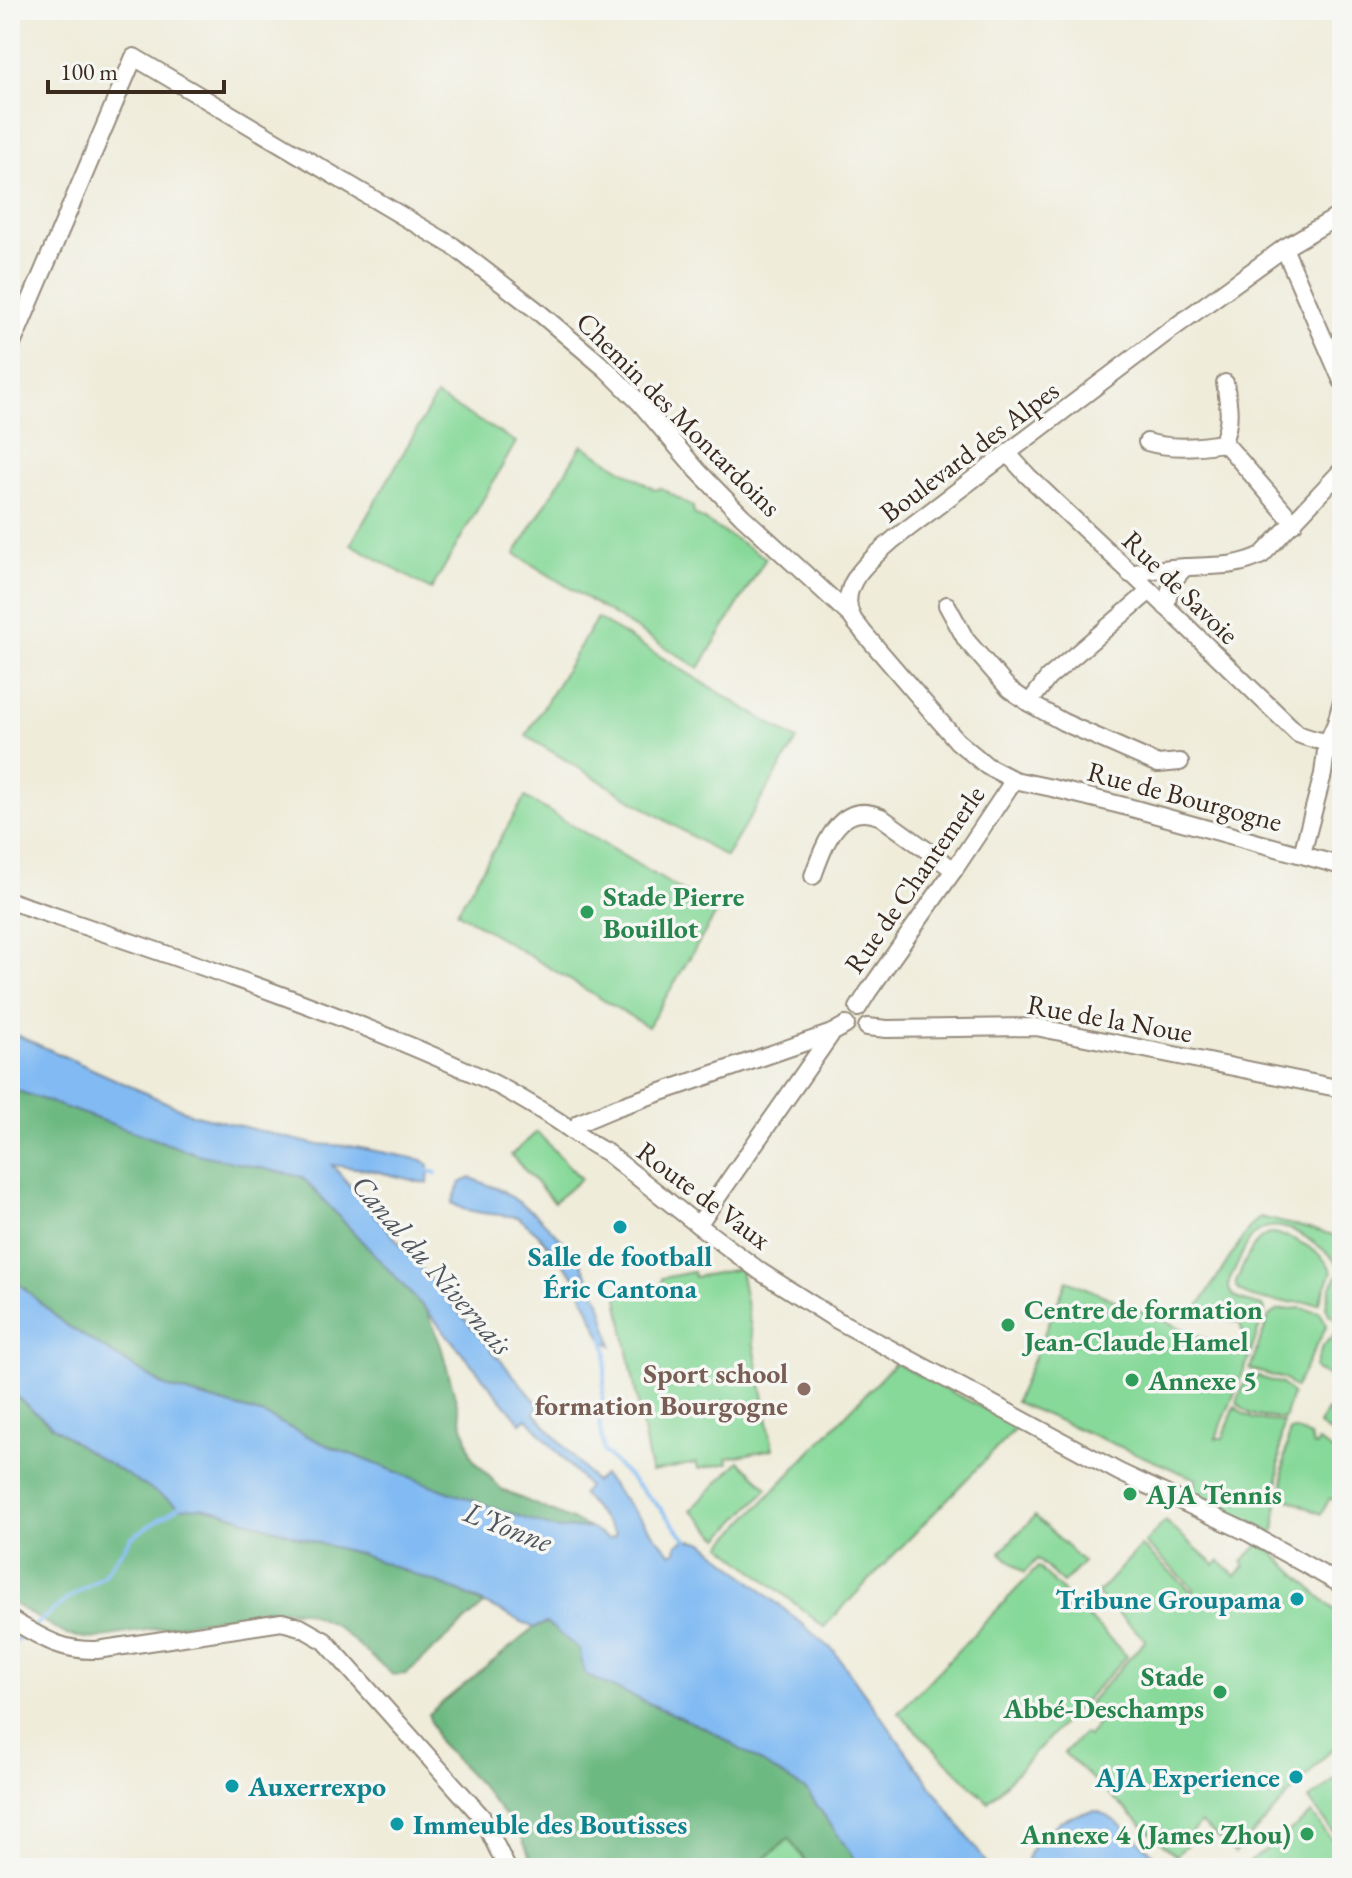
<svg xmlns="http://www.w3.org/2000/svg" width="1352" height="1878" font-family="'EB Garamond',serif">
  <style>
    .green { fill: #87d99a; stroke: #61825c; stroke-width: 2 }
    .forest { fill: #6db982; stroke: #547250; stroke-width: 2 }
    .water { fill: #82bbf3; stroke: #5e7288; stroke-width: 2 }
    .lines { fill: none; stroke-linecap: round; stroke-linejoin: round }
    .stream { stroke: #82bbf3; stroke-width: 4 }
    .minor-casing { stroke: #958b7c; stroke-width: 20 }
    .minor { stroke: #fff; stroke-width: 16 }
    .rail-casing { stroke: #3b2a1e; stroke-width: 7 }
    .rail { stroke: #f6f6f2; stroke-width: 4; stroke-dasharray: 12; stroke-linecap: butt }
    .leisure-dot { fill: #2e9e5b; stroke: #f6f6f2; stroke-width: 3 }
    .culture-dot { fill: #0f9aa8; stroke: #f6f6f2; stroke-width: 3 }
    .education-dot { fill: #8d6e63; stroke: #f6f6f2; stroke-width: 3 }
    .labels { text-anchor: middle; stroke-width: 7; stroke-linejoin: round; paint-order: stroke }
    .street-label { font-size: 28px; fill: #3b2a1e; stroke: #f6f6f2 }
    .leisure-label { font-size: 28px; font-weight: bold; fill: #27864d; stroke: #f6f6f2; text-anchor: start }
    .culture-label { font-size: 28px; font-weight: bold; fill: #0d838f; stroke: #f6f6f2; text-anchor: end }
    .education-label { font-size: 28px; font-weight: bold; fill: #785e54; stroke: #f6f6f2; text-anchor: end }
    .water-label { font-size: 30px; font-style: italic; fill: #50565e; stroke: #f6f6f2 }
  </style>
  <rect width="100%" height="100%" fill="#f6f6f2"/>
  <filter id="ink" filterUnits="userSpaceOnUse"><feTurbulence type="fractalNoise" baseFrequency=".0125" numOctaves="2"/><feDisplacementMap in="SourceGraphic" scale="16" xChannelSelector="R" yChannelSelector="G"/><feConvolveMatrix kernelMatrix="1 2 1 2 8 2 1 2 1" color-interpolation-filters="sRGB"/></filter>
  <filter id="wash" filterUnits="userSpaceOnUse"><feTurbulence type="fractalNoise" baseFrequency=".006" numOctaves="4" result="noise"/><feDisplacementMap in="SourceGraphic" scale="32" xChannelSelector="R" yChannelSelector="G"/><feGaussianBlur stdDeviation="1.8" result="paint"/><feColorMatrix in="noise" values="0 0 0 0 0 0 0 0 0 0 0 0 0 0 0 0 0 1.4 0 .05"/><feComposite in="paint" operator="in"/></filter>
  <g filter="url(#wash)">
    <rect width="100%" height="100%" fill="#efecda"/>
    <g class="green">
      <path d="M436,396L516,442L431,590L351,544Z"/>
      <path d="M582,445L655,490L661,488L693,507L694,514L766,558L699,668L515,554Z"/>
      <path d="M597,618L797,740L726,857L526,736Z"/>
      <path d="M525,797L717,912L648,1027L457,912Z"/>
      <path d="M537,1132L581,1179L554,1202L511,1155Z"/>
      <path d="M1260,1217L1342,1237V1264L1339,1266C1325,1247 1283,1215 1259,1231C1247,1238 1242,1255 1236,1267C1232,1274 1226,1283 1230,1291C1234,1301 1254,1303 1263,1306L1265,1310L1249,1358L1216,1438H1223L1235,1406C1248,1422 1264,1420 1283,1422C1277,1459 1279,1495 1274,1532L1272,1533L1191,1494L1196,1479L1015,1402L1067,1280L1249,1357L1248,1350L1240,1323L1195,1312L1249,1228Z"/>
      <path d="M1269,1234C1290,1233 1324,1252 1332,1272L1319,1303C1293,1301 1258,1306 1236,1288V1282C1244,1266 1251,1240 1269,1234Z"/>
      <path d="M740,1269L773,1449L727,1458L728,1463L698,1469L696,1463L651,1472L617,1293L662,1284V1278L693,1272L694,1277Z"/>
      <path d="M1342,1272V1319H1336L1329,1314L1326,1306C1329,1295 1331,1279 1342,1272Z"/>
      <path d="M1300,1308L1320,1312L1327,1325L1295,1388L1284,1379L1250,1369L1269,1316L1278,1310Z"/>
      <path d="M1335,1333L1342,1335V1383L1316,1370L1315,1367L1323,1346Z"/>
      <path d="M895,1363L1018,1426L824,1627L722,1545Z"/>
      <path d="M1248,1374L1282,1384L1292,1394L1284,1419C1265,1417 1249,1419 1237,1402Z"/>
      <path d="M1340,1392H1342V1442L1319,1425L1327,1410L1333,1413L1341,1398Z"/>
      <path d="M1296,1430L1310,1436L1313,1445L1316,1446L1318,1441L1342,1457V1504L1330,1498L1321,1514L1288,1499C1277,1481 1286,1453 1289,1434L1290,1431Z"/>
      <path d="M739,1461L768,1488L720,1538L691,1510Z"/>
      <path d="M1035,1516L1083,1562L1063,1583L1037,1559L1024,1573L1000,1552Z"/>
      <path d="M1165,1521L1215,1565L1220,1561L1236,1576L1245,1566L1242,1562L1261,1542L1342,1617V1738L1235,1853L1201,1823L1192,1832L1195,1836L1176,1856L1064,1753L1084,1733L1088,1736L1097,1725L1082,1710L1146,1640L1097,1594L1141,1546L1191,1591L1194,1589L1145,1543Z"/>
      <path d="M1038,1567L1127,1656L988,1802L898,1713Z"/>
      <path d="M1342,1774V1843L1309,1800Z"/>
      <path d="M1312,1814L1342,1853V1868H1242Z"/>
      <path d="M790,1838L810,1868H754Z"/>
    </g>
    <g class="forest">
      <path d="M10,1088L197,1154L302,1177L427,1311L441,1346L472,1458L502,1490L590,1528L556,1529L446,1491L324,1444L264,1415L166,1387L63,1323L10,1276Z"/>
      <path d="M10,1391L52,1426L84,1449L182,1508L202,1507L219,1511L322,1544L360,1554L459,1591L484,1605L406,1674L393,1675L335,1625L303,1611L268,1610L91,1639L67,1635L10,1602Z"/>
      <path d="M546,1623L580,1649L586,1675L711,1731L807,1791L861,1868H810L789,1838L754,1868H534L522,1838L479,1784L438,1741L428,1714L534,1628Z"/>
    </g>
    <g class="water">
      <path d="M10,1032L192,1114L313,1144L350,1146L422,1160L429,1165L428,1184L371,1170L332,1165L540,1406L534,1412L595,1482L603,1475L671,1554L677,1551L676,1546C682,1537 695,1541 704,1542L834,1651L990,1868H861L807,1791L711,1731L585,1675L579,1649L546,1623L534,1628L459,1591L360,1554L322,1544L219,1511L202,1507L182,1508L84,1449L52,1426L10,1391V1276L63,1323L166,1387L264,1415L324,1444L446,1491L556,1529L590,1528L608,1539L615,1536V1533L582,1494L588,1487L527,1418L521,1423L427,1311L302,1177L197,1154L10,1088Z"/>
      <path d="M471,1178L503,1191L537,1215L577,1255L600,1301L612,1345L603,1341L574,1276L538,1234L518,1217L482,1213L463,1209L452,1203L460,1183Z"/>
      <path d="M1095,1811C1112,1813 1154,1854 1167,1868H1157L1148,1861L1136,1868H1024C1032,1836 1063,1814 1095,1811Z"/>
    </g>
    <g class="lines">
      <g class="stream">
        <path d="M425,1170L436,1173"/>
        <path d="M603,1338L607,1352L600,1423L604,1452L660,1508L688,1542"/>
        <path d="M33,1627L66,1600L102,1577L132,1537L183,1504"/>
        <path d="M10,1646L26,1632"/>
      </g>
    </g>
  </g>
  <g filter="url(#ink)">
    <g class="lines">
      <g class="minor-casing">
        <g id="minor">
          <path d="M1342,214L1284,248L1165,334L894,539C873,557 836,585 852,617C854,622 860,627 863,632L957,741L987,766L1014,780L1052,788L1128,807L1342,866"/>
          <path d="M1284,248L1342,381"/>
          <path d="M10,349L134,57L453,246L535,309L606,369L639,402L697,470L742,516L852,617"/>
          <path d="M1147,442C1170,449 1199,447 1222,443L1229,448L1294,523"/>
          <path d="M1222,443C1232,422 1229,405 1225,383"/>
          <path d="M1008,454L1028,476L1150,591L1298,734C1313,740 1325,743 1342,742"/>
          <path d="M1130,574C1149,570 1168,568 1187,567C1216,565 1235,568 1262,555L1342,470"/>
          <path d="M947,605L966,640L1009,689L1029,703L1063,722L1158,764L1180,762"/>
          <path d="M1166,607C1169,589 1172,579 1186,567"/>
          <path d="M1029,703L1048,678L1150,591"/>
          <path d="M1302,854L1323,774L1327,743L1336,723L1342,701"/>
          <path d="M813,876C824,846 839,799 881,817L954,870"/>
          <path d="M10,901C169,955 329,1007 481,1077C507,1089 531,1104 555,1119C572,1130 587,1143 606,1152L698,1225L761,1272L835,1319L1119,1472L1249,1533L1342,1585"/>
          <path d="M858,1008L868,992L954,870L1014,780"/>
          <path d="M867,1027L887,1029L1036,1027L1342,1089"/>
          <path d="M574,1132L579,1123L615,1108L832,1033L846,1025"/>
          <path d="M698,1225L832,1033"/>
          <path d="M10,1619C41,1637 60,1651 97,1650L282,1622L300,1627L325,1641L482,1817L507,1868"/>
        </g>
      </g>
      <use href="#minor" class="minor"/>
      <g class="rail-casing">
        <path id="rail" d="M10,1862L22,1868"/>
      </g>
      <use href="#rail" class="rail"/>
    </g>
  </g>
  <g class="leisure-dot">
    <circle cx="587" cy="912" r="8"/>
    <circle cx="1008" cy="1325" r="8"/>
    <circle cx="1132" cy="1380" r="8"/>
    <circle cx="1130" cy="1494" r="8"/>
    <circle cx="1220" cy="1692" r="8"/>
    <circle cx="1307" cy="1834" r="8"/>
  </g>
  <g class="culture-dot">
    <circle cx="620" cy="1227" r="8"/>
    <circle cx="1297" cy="1599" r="8"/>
    <circle cx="1296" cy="1777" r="8"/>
    <circle cx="232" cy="1786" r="8"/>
    <circle cx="397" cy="1824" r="8"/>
  </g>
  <circle class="education-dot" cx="804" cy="1389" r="8"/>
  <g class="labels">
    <g class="street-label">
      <text transform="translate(679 414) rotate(45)" y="10">Chemin des Montardoins</text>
      <text transform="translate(969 451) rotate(-37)" y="10">Boulevard des Alpes</text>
      <text transform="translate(1181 587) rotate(44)" y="10">Rue de Savoie</text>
      <text transform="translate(1185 796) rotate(15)" y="10">Rue de Bourgogne</text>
      <text transform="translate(914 879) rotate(-55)" y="10">Rue de Chantemerle</text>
      <text transform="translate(1110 1018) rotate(10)" y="10">Rue de la Noue</text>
      <text transform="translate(704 1195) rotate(37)" y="10">Route de Vaux</text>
    </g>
    <g class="leisure-label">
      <text x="603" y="906">Stade Pierre<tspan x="603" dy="32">Bouillot</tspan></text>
      <text x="1024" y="1319">Centre de formation<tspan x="1024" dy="32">Jean-Claude Hamel</tspan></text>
      <text x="1148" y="1390">Annexe 5</text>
      <text x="1146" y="1504">AJA Tennis</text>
      <text x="1204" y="1686" text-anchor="end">Stade<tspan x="1204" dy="32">Abbé-Deschamps</tspan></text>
      <text x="1291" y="1844" text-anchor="end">Annexe 4 (James Zhou)</text>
    </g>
    <g class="culture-label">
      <text x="620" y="1266" text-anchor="middle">Salle de football<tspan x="620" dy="32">Éric Cantona</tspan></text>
      <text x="1281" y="1609">Tribune Groupama</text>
      <text x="1280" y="1787">AJA Experience</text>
      <text x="248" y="1796" text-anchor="start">Auxerrexpo</text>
      <text x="413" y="1834" text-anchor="start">Immeuble des Boutisses</text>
    </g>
    <g class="education-label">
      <text x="788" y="1383">Sport school<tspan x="788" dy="32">formation Bourgogne</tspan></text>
    </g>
    <g class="water-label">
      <text transform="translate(432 1265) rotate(49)" y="10">Canal du Nivernais</text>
      <text transform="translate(508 1527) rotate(21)" y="10">L'Yonne</text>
    </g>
  </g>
  <rect width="1352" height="1878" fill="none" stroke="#f6f6f2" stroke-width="40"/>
  <path d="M48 80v12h176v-12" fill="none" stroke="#3b2a1e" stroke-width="4"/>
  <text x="60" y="80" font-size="24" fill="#3b2a1e" stroke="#f6f6f2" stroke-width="6" paint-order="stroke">100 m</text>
</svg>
